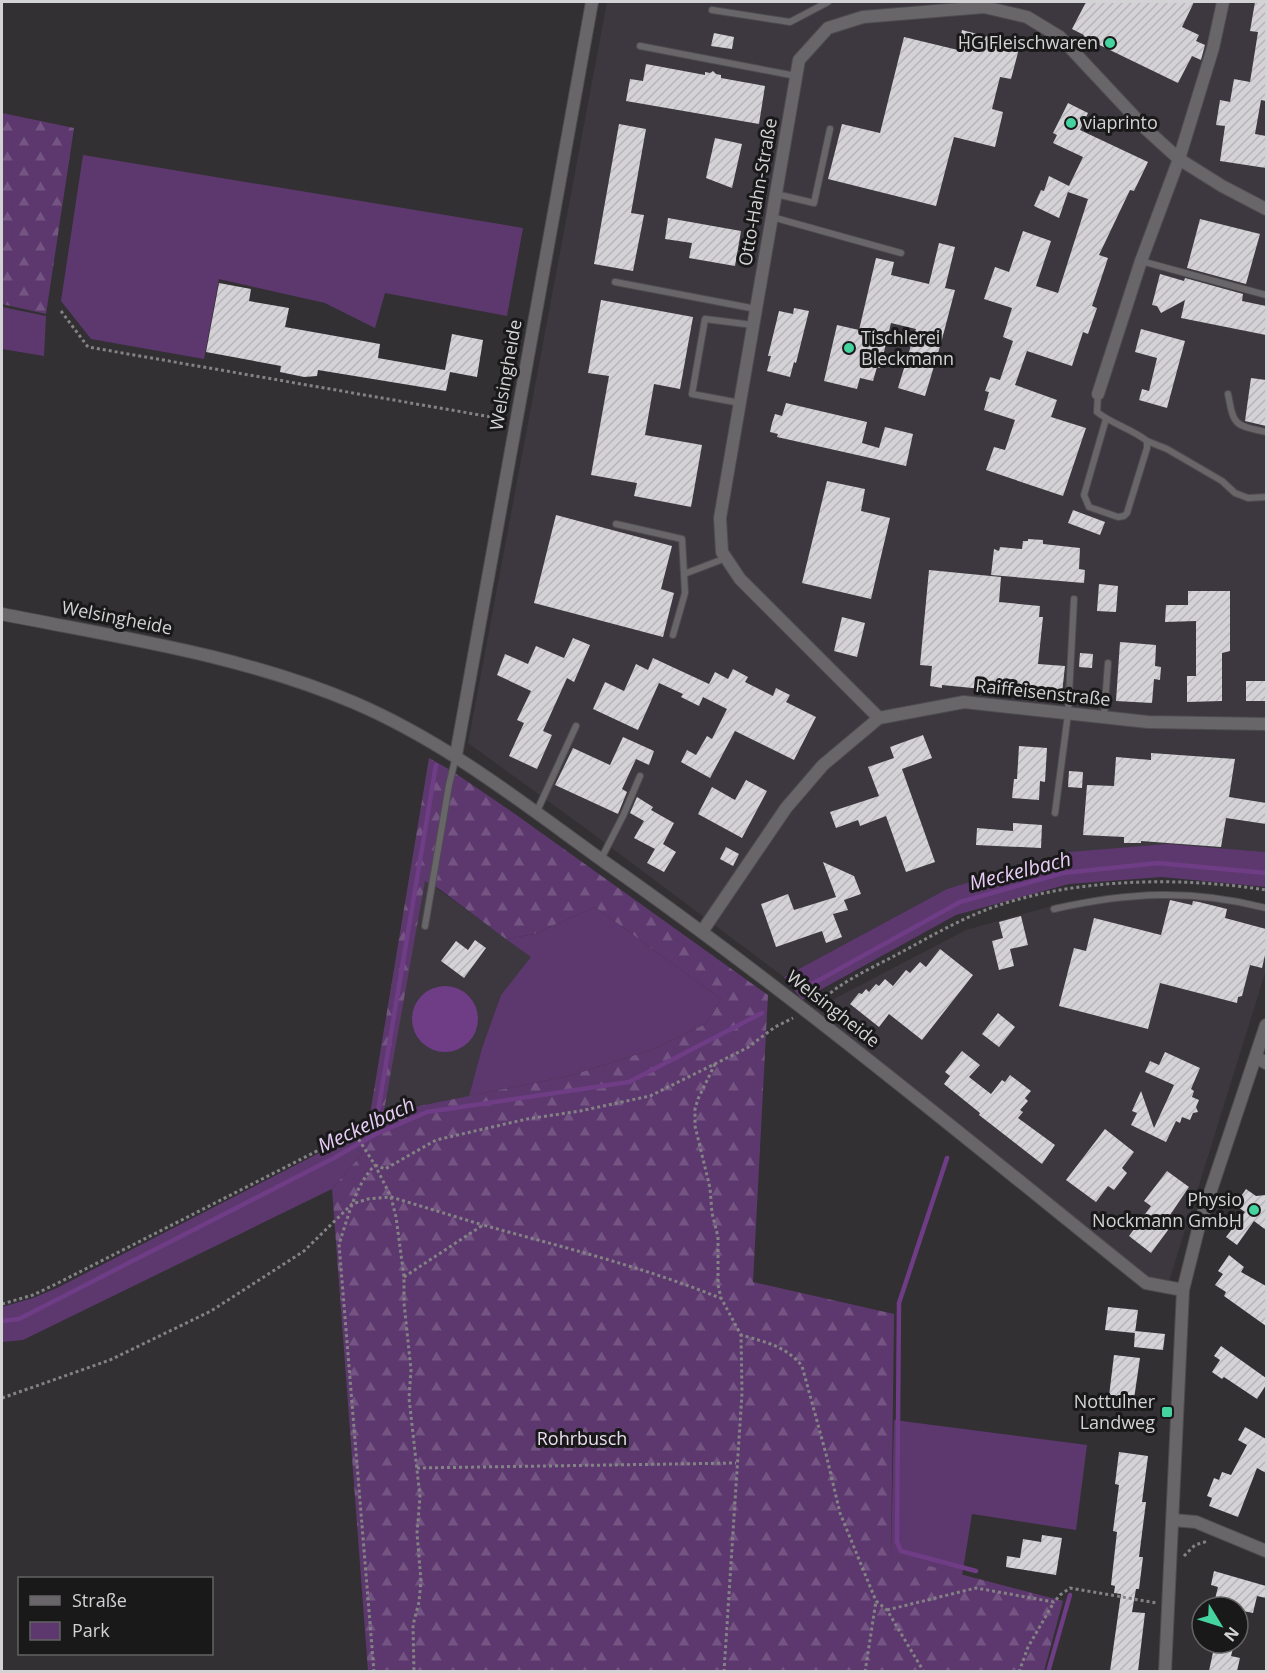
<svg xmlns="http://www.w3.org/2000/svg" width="1268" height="1673" font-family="'Open Sans',sans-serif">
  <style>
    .built { fill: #3d3840 }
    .green { fill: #5d386e }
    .forest { fill: url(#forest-firs); fill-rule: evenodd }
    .water { fill: #6f3c86 }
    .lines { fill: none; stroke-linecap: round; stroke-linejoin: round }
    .stream { stroke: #6f3c86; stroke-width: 4.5 }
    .building { fill: url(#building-hatch) }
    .lane-casing { stroke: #4e4c4f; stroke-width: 8 }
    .street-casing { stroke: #4e4c4f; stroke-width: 14 }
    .path { stroke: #838284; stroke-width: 3; stroke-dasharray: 3 3; stroke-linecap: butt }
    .lane { stroke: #69666a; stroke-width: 6 }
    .street { stroke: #69666a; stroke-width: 12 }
    .poi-dot { fill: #45d49f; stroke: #1a191a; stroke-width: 2 }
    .labels { text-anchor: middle; stroke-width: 6; stroke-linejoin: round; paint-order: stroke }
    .poi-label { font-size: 18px; fill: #d3d2d4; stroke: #1a191a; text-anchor: end }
    .street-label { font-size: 18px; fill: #d3d2d4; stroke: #1a191a }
    .park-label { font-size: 18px; fill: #eaddf1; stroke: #1a191a }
    .water-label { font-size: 20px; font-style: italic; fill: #e8cdf6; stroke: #1a191a }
  </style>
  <defs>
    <pattern id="forest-firs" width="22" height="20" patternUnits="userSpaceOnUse" patternTransform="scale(1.5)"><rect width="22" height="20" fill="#5d386e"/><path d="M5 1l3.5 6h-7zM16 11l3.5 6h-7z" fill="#735482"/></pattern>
    <pattern id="building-hatch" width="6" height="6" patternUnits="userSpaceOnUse" patternTransform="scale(1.5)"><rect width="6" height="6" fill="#d4d2d6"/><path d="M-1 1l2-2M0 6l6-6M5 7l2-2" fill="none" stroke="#b6b5b8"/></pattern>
  </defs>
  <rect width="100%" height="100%" fill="#323033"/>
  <g class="built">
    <path d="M607,2H1266V852L1168,844L947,889L784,977L577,822L468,743Z"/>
    <path d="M425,880L532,957L501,995L482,1048L469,1096L419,1106L381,1122Z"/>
    <path d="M1161,894L1266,904V970L1166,1291L815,1009L966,930L1070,901Z"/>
  </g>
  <g class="green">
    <path d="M83,155L523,228L507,316L385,293L375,328L325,303L219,279L204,359L91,339L61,301Z"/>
    <path d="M2,307L46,316L44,356L2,349Z"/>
    <path d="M1168,844L1266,852V887L1162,877L1069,884L956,915L802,1000L784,977L947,889L1069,852Z"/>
    <path d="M595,907L721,999L707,1023L654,1049L569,1076L469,1096L482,1048L501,995L531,957L506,939L534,934Z"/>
    <path d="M349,1135L362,1154L332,1189L23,1340L2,1342V1307L33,1298L57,1288L323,1151Z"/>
    <path d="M894,1420L1087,1445L1076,1530L972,1514L962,1576L891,1556Z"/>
  </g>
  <g class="forest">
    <path d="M2,113L74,128L46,314L2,304Z"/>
    <path d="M429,758L452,771L515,814L768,995L753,1282L894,1314L891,1556L1063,1601L1044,1671H368L332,1189L362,1154L351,1139L369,1120ZM425,881L438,888L506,939L534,934L595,907L721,999L707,1023L654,1049L569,1076L419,1106L382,1122Z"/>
  </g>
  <circle class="water" cx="445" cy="1019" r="33"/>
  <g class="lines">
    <g class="stream">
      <path d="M803,989L960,902L1063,873L1158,863L1266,873"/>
      <path d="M374,1135L436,765"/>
      <path d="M947,1158L899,1303L897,1542L901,1551L976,1571"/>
      <path d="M2,1321L19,1319L334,1158L374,1135L427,1112L629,1082L762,1013"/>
      <path d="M1048,1672L1070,1595"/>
    </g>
  </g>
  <g class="building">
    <path d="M1086,2H1194L1182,27L1199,35L1196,41L1205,45L1201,60L1192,56L1178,83L1083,37L1084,35L1072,29Z"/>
    <path d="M1255,2H1266V101L1261,100L1255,134L1266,136V168L1220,161L1225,126L1216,125L1220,100L1230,102L1234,79L1250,82L1258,32L1250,31Z"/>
    <path d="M962,30L1020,45L1011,79L1000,77L992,109L1003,112L995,147L954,137L936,206L828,179L842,124L880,133L904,37L958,50Z"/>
    <path d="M714,33L734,37L732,49L711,46Z"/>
    <path d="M646,64L705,75V72L710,73L713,71L716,74L721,75V78L765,86L759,124L626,101L630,79L643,81Z"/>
    <path d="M1068,103L1088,113L1080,130L1148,162L1134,191L1130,190L1099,255L1108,258L1092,306L1097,308L1088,334L1083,332L1072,366L1027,351L1015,385L1057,400L1051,417L1086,428L1063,496L986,470L994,447L1005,450L1015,420L984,410L989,392L985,391L990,377L1000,380L1013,341L1003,337L1012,308L984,299L995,267L1009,272L1023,231L1051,241L1036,286L1058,293L1088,199L1068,192L1059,218L1034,206L1041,190L1044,191L1049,176L1069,186L1083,157L1053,143L1057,135L1053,133Z"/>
    <path d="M619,124L646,129L631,213L644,215L633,271L594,264Z"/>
    <path d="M715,138L742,144L732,188L706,178Z"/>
    <path d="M668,218L741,231L735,266L689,258L692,243L665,239Z"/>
    <path d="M1200,219L1260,234L1246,284L1187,268Z"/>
    <path d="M939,243L955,247L945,288L955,290L941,343L925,396L898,388L916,329L891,323L880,368L877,367L873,381L860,378L857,389L824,381L837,325L859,330L876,258L894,262L891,275L929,284Z"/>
    <path d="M1160,274L1184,281L1185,278L1243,294L1242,301L1266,306V335L1181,318L1185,300L1161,313L1157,306L1152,305Z"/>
    <path d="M219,283L251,289L249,301L289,308L285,327L380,344L378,358L445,370L452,334L483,340L477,377L450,372L446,391L318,370L317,376L304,377L280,372L281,366L206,352Z"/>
    <path d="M601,300L693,317L680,389L654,384L645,435L702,445L691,507L634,496L637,483L591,475L609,376L588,373Z"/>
    <path d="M794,308L809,311L796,363L794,362L790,377L767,371L771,356H768L779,311L793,314Z"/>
    <path d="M1141,329L1185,341L1167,408L1139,400L1142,389L1149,391L1157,358L1135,352Z"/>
    <path d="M1251,378L1266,380V426L1245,421Z"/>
    <path d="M786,403L867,422L862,443L879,448L885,427L913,434L906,466L777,437L778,434L770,432L772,423L775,414L782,416Z"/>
    <path d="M827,481L865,489L861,511L890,518L871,599L802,583Z"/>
    <path d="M1073,510L1105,522L1100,535L1068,523Z"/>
    <path d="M556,515L672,546L661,589L674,593L663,637L534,603Z"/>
    <path d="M1028,539L1043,540V544L1080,548L1079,569L1085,570L1084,583L991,575L994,549L999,551L1000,547L1022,549L1023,541H1028Z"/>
    <path d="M929,570L1001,577L999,602L1040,606L1039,617H1043L1038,664L1065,666L1062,693L1033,691V694L942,685V688L930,686L932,666L920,665Z"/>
    <path d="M1099,584L1118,586L1116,612L1097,611Z"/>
    <path d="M1188,591H1230V651L1222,653V701L1187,702V676H1196V621L1165,622L1166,605H1188Z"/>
    <path d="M842,617L865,623L857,657L834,651Z"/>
    <path d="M573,638L590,645L574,682L567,678L543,731L552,735L537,769L509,756L524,723L517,720L531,691L497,675L505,654L528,664L536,646L564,658Z"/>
    <path d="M1120,642L1156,645L1155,666L1161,667L1160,680L1154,679L1152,703L1116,701Z"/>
    <path d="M1080,653L1093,654L1092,668L1079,667Z"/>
    <path d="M653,658L709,684L715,672L728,679L733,669L748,677L745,682L773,696L776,688L790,695L786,702L816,717L794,760L735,731L710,778L681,762L687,750L696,755L707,736L712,739L727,709L703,697L699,706L681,697L683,694L659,683L638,730L593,709L605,682L624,691L636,664L648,670Z"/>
    <rect x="1246" y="681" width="20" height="20"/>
    <path d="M923,735L932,758L902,769L935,862L906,872L886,816L860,826L858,820L836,828L830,812L879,796L868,767L894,758L890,747Z"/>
    <path d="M623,737L654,751L649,765L636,759L622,789L627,792L618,814L555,785L573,748L610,765Z"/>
    <path d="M1019,746L1047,748L1045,782L1040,781L1039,800L1012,798L1014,779H1017Z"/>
    <path d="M1151,753L1235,759L1229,797L1266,803V824L1226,818L1221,847L1141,841V843H1124V837L1083,835L1087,785L1114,786L1116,757L1151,760Z"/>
    <path d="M1069,771L1083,772L1082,788L1068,787Z"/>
    <path d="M746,780L767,791L742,838L698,814L712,787L735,800Z"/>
    <path d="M637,797L653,807L651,810L674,823L663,844L676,852L664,872L647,863L655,849L634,838L644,821L630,813Z"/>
    <path d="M1013,823L1042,825L1041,848L976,845L977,828L1013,831Z"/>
    <path d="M726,847L739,854L733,866L720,859Z"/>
    <path d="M823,862L854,876L861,894L844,900L848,910L833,914L842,937L826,943L822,931L776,947L761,904L788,894L794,910L836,897Z"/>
    <path d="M1170,900L1192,905L1193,901L1199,902L1227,909L1225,918L1266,929V951L1262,968L1250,965L1242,996L1238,997L1237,1003L1160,983L1148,1029L1059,1006L1074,948L1086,951L1094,918L1161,935Z"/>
    <path d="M1021,916L1028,945L1010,949L1014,966L999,970L992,941L1003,938L999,922Z"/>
    <path d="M475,940L486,948L464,978L441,961L456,941L468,950Z"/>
    <path d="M940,949L973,975L922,1040L889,1014L879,1027L850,1004L859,993L862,994L866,989L869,992L876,984L879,986L885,979L893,986L906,970L910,973L920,962L926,967Z"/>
    <path d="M998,1013L1015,1027L999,1047L982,1034Z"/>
    <path d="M962,1051L980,1065L969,1077L991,1094L1002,1080L1005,1082L1010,1075L1031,1091L1025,1098L1028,1101L1020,1110L1023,1112L1018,1118L1055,1145L1042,1164L979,1115L980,1113L944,1084L950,1076L945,1072Z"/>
    <path d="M1165,1052L1200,1068L1191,1089L1194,1091L1192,1097L1199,1100L1196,1107L1198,1112L1193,1113L1190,1120L1182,1117L1180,1123L1176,1121L1166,1142L1131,1125L1137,1113L1132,1111L1141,1091L1154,1128L1174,1085L1145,1072L1150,1061L1159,1065Z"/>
    <path d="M1105,1129L1134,1152L1122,1168L1127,1173L1114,1190L1108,1186L1096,1202L1066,1180Z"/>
    <path d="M1167,1171L1189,1187L1168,1218L1174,1222L1151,1253L1129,1236L1151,1206L1144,1201Z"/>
    <path d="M1246,1189L1256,1196L1266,1195V1230L1254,1221L1237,1245L1226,1237L1245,1212L1235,1205Z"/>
    <path d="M1229,1255L1244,1267L1241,1272L1266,1286V1326L1224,1296L1226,1292L1215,1285L1223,1274L1218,1271Z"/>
    <path d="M1108,1307L1138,1310L1135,1333L1105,1330Z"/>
    <path d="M1135,1331L1165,1334L1163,1350L1134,1347Z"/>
    <path d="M1221,1346L1266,1378V1385L1257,1399L1224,1377L1222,1379L1212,1372L1220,1360L1214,1356Z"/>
    <path d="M1114,1355L1140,1358L1134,1399L1109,1396Z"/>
    <path d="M1245,1427L1266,1439V1473L1257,1468L1238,1517L1209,1506L1212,1498L1207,1496L1214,1478L1219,1480L1222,1472L1231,1475L1247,1445L1238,1440Z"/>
    <path d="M1119,1452L1148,1456L1142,1502H1146L1139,1557H1143L1139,1589H1136L1132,1612L1145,1613L1138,1671H1110L1121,1594L1114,1593L1115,1586L1111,1585L1117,1532L1113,1531L1119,1485L1115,1484Z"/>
    <path d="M1042,1535L1062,1538L1056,1575L1006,1567L1007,1556L1020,1558L1023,1539L1041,1542Z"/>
    <path d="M1214,1571L1266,1586V1598L1257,1596L1253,1613L1238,1610V1607H1213L1218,1587L1211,1585Z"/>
    <path d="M1215,1643L1234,1645L1231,1656L1240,1658L1237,1671H1209Z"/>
  </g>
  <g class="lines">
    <g class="lane-casing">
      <g id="lane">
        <path d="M712,10L790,22L828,2"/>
        <path d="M640,46L796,76"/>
        <path d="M776,194L814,203L830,129"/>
        <path d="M772,217L901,253"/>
        <path d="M1141,261L1266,295"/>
        <path d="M615,282L756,309"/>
        <path d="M1098,394L1097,412C1112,424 1132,429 1147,441V448L1127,513L1124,516L1118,517L1089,507L1084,495L1106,419"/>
        <path d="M1228,394C1234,426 1234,425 1266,432"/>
        <path d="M740,403L692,394L705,319L753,325"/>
        <path d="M1147,441L1167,449L1222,481L1235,493L1248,498L1266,497"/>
        <path d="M616,524L682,539L684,574L726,558"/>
        <path d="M673,635L685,593L684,574"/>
        <path d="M1104,717L1108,663"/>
        <path d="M537,811L576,726"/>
        <path d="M1055,813L1068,714L1074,599"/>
        <path d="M601,859L623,816L640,776"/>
        <path d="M1054,909C1129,892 1192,889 1266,908"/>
        <path d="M425,926L449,785L456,756"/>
      </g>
    </g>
    <g class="street-casing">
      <g id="street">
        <path d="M1098,394L1141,261L1179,159L1213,48L1223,2"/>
        <path d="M2,614C122,638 242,655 355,703C448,743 525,805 606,863C793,994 968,1140 1146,1283L1183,1290"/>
        <path d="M879,718L740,579L722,552L720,518L799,60L828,28L863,17L984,7L1027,17L1060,37L1146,129L1179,159L1222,186L1266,209"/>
        <path d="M456,755L592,2"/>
        <path d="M703,930L786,808L823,765L879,718L964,702L1148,722L1266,724"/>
        <path d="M1256,1057L1266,1063"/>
        <path d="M1173,1520L1196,1522L1266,1551"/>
        <path d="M1165,1672L1183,1290L1199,1226L1266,1025"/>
      </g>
    </g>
    <g class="path">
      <path d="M61,311L88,347L503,419"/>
      <path d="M817,1005C839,982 870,969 898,954C926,939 953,923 983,911C1067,878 1178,876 1266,890"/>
      <path d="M715,1064L698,1099L695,1109V1126L710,1188L712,1213L718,1237V1285L721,1298L741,1335C765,1342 786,1346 802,1366L826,1454L840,1513L876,1601L887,1610L924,1672"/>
      <path d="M375,1165L385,1169L436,1140L527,1119L580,1111L650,1096L747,1048L775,1027L793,1018"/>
      <path d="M404,1277L483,1225C562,1247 644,1267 720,1298"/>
      <path d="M2,1304L33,1295L56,1284L321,1149L350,1131L354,1132L375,1165L391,1197L396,1217L404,1277V1303L411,1370L409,1398L420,1497L417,1533L421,1581L419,1602L413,1625L414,1672"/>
      <path d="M2,1398L110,1360L211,1311L304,1251L352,1204L368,1199L391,1197L483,1225"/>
      <path d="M417,1468L736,1463"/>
      <path d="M1184,1556L1195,1545L1208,1541"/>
      <path d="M887,1610L976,1588L1054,1602L1060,1595L1070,1588L1157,1603"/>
      <path d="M374,1672L339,1244C348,1218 355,1185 375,1165"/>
      <path d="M724,1672L742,1393L741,1335"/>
      <path d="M865,1672L876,1601"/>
      <path d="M1019,1672L1028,1647L1054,1602"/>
    </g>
    <use href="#lane" class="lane"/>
    <use href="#street" class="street"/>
  </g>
  <g class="poi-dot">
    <circle cx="1110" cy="43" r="6"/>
    <circle cx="1071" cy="123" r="6"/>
    <circle cx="849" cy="348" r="6"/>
    <circle cx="1254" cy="1210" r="6"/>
    <rect x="1161" y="1406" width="12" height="12" rx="3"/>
  </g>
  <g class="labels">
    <g class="poi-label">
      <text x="1098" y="49">HG Fleischwaren</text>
      <text x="1083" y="129" text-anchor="start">viaprinto</text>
      <text x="861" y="344" text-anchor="start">Tischlerei<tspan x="861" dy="21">Bleckmann</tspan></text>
      <text x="1242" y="1206">Physio<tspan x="1242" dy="21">Nockmann GmbH</tspan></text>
      <text x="1155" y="1408">Nottulner<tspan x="1155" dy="21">Landweg</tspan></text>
    </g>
    <g class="street-label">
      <text transform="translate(758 192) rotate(-80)" y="6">Otto-Hahn-Straße</text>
      <text transform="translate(506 375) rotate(-80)" y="6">Welsingheide</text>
      <text transform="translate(117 618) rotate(11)" y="6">Welsingheide</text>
      <text transform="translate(1043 693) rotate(6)" y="6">Raiffeisenstraße</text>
      <text transform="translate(833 1009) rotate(38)" y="6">Welsingheide</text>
    </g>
    <g class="park-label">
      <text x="582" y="1445">Rohrbusch</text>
    </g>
    <g class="water-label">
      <text transform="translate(1020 871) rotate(-14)" y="7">Meckelbach</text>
      <text transform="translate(366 1125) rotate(-25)" y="7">Meckelbach</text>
    </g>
  </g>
  <rect width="1268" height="1673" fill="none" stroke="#d3d2d4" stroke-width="6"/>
  <rect x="18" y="1577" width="195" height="78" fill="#1a191a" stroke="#646364" stroke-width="1.5"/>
  <rect x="30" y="1596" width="30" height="9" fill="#69666a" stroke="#646364" stroke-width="1.5"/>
  <text x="72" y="1607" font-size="18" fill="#d3d2d4">Straße</text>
  <rect x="30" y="1622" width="30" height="18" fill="#5d386e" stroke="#646364" stroke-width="1.5"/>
  <text x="72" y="1637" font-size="18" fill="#d3d2d4">Park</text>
  <g transform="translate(1220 1625) rotate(128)"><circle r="28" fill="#1a191a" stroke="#646364" stroke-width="1.5"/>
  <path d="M0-4.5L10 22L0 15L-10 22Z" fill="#45d49f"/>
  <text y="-9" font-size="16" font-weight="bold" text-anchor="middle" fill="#d3d2d4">N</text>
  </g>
</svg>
